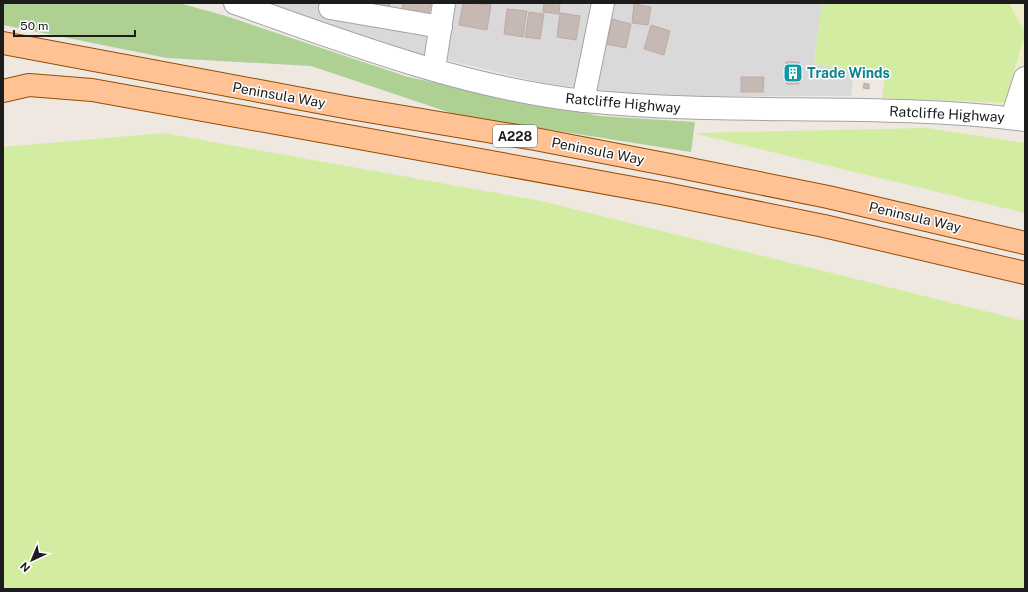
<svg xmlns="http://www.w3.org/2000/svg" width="1028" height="592" font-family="'Public Sans',sans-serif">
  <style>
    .residential { fill: #dad9d9 }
    .farmland { fill: #efecca }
    .grass { fill: #d2eda2 }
    .forest { fill: #aed193 }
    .building { fill: #c6b9b4; stroke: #c1aba2 }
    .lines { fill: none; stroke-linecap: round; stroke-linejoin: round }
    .minor-casing { stroke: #a3a3a3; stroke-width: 24 }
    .major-casing { stroke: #944e00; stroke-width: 24 }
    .minor { stroke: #fff; stroke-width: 22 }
    .major { stroke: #ffc295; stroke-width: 22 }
    .labels { text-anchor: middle; stroke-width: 3; stroke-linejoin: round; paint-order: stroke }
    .shield { fill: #fff; stroke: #606060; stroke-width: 1 }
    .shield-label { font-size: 13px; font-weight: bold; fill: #1c1c1c }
    .culture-label { font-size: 14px; font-weight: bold; fill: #0d838f; stroke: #fff; text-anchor: start }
    .street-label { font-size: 14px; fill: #1c1c1c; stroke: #fff }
  </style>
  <rect width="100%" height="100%" fill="#eee8e1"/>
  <path class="residential" d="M262,3H822L814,64L854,70L851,96H658L548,84L417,53Z"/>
  <g class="farmland">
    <path d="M1009,3H1025V32Z"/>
    <path d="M1025,33V103L1007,97Z"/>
  </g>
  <g class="grass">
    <path d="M822,3H1009L1025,33L1005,103L882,98L885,76L814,64Z"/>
    <path d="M927,128L1025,143V213L693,133Z"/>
    <path d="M163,133L541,201L1025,321V589H3V147Z"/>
  </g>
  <path class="forest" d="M3,3H179L226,16L408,77L599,116L695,122L691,152L457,115L311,66L167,58L3,25Z"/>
  <g class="building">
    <path d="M374,3H390L389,9L373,6Z"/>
    <path d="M403,3H431L428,17L401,11Z"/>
    <path d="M463,3L491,5L487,30L459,25Z"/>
    <path d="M544,3H560L559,14L543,12Z"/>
    <path d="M634,4L651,7L648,25L632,23Z"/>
    <path d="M507,9L527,11L523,37L504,34Z"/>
    <path d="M529,12L544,14L540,39L525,37Z"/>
    <path d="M560,13L580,16L576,40L557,37Z"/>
    <path d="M612,19L631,24L626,48L606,44Z"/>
    <path d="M651,25L670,31L664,55L644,49Z"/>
    <path d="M786,62H799V84H787Z"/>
    <path d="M741,77H764L763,92H741Z"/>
    <path d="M864,83L869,84V89L863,88Z"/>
  </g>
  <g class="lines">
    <g class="minor-casing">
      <g id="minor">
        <path d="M235,3C344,42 469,89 585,101C731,116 879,102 1025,120"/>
        <path d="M330,8L441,27"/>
        <path d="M434,69L444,3"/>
        <path d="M583,101L603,3"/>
        <path d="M1012,118L1025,78"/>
      </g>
    </g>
    <g class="major-casing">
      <g id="major">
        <path d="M3,43L350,108L535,139L670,165L828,197L1025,243"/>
        <path d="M3,91L29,85L92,90L348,136L666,194L824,226L1025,273"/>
      </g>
    </g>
    <use href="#minor" class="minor"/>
    <use href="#major" class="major"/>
  </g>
  <defs>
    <g id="building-square" transform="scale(1)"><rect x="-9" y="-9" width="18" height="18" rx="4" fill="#0f9aa8" stroke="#fff"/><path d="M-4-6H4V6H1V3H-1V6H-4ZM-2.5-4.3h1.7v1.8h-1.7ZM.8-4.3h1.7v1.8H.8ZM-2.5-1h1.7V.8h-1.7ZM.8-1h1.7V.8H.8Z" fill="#fff"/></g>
  </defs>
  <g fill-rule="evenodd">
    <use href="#building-square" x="793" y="73"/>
  </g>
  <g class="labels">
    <rect class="shield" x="493" y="125" width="44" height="22" rx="3"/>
    <g class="shield-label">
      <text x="515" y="141">A228</text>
    </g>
    <g class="culture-label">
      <text x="807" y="78">Trade Winds</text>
    </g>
    <g class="street-label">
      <text transform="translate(279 95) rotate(10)" y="5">Peninsula Way</text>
      <text transform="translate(623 103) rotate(5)" y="5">Ratcliffe Highway</text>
      <text transform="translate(947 114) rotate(3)" y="5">Ratcliffe Highway</text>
      <text transform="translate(598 151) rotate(11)" y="5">Peninsula Way</text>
      <text transform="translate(915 217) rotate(13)" y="5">Peninsula Way</text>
    </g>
  </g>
  <rect width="1028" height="592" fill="none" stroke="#1c1c1c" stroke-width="8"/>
  <g transform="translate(32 560) rotate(224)" stroke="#ffffff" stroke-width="3" paint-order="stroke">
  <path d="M0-3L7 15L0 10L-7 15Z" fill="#1c1c1c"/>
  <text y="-6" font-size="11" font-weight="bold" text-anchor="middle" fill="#1c1c1c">N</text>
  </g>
  <path d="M14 30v6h121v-6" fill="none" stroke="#1c1c1c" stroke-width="2"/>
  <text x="20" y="30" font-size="12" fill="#1c1c1c" stroke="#ffffff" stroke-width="3" paint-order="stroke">50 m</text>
</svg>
